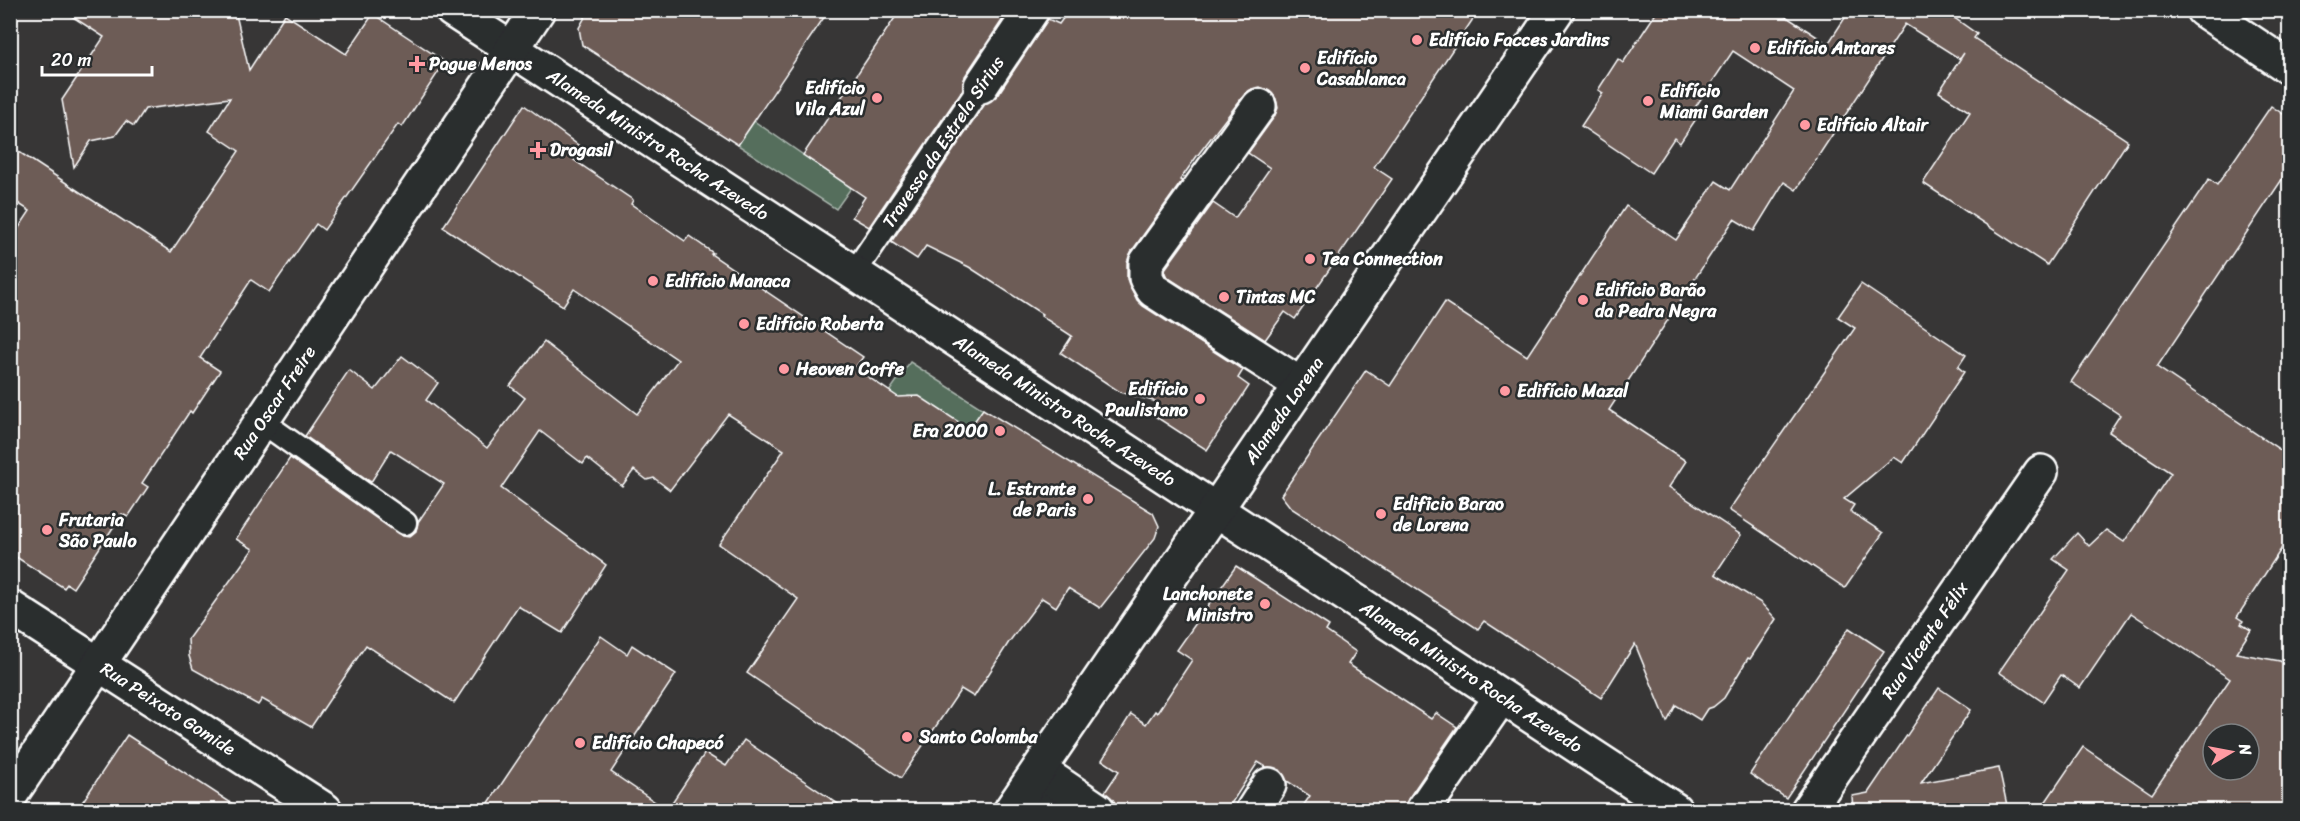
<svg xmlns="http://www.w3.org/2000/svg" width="2300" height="821" font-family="Sriracha,sans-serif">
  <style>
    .green { fill: #546e5c; stroke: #aab6ae; stroke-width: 1.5 }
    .building { fill: #6d5b57; stroke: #fff; stroke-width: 1.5; fill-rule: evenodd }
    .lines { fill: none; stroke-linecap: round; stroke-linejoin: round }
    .service-casing { stroke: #fff; stroke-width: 27 }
    .minor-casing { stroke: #fff; stroke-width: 38 }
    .tertiary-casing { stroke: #fff; stroke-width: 38 }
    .service { stroke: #2a2d2e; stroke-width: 22 }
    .minor { stroke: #2a2d2e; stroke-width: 33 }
    .tertiary { stroke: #2a2d2e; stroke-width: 33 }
    .poi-dot { fill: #ff9aa2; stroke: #2a2d2e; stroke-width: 2 }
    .labels { text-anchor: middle; stroke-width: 5; stroke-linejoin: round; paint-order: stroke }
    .poi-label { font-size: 18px; font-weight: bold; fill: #fff; stroke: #2a2d2e; text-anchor: start }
    .street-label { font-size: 18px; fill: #fff; stroke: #2a2d2e }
  </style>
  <rect width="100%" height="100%" fill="#373636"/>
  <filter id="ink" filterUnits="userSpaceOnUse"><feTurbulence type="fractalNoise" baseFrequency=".0167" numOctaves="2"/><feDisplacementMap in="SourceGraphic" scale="12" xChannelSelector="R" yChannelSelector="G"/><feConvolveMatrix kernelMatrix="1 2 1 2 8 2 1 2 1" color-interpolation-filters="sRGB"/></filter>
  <g filter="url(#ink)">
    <g class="green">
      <path d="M754,121L851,188L836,209L738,145Z"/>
      <path d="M910,362L983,409L964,437L919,397L908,396L902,400L889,392Z"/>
    </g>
    <g class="building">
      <path d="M62,10H235L249,70L285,14L346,54L373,14L445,62L402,127L398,124L324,230L316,224L269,292L251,280L200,358L220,371L192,413L190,411L142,483L148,487L128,517L122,514L73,588L67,584L64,588L10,553V241L30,211L10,198V146L171,252L239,151L209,131L230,98L145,109L134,126L126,121L115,136L91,141L74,167L62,100L104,37Z"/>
      <path d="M589,10H829L738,145L582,45L579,28Z"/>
      <path d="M900,10H1009L965,76L963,89L869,227L852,217L865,197L803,155Z"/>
      <path d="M1069,10H1479L1374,167L1392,179L1295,319L1285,312L1265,340L1167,277L1165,273V269L1213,203L1235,218L1270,168L1248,153L1274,117L1278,108L1276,99L1269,91L1260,87L1252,89L1244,95L1197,156L1180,180L1182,181L1131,252L1127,263V279L1137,300L1143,306L1243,370L1238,378L1249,386L1207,450L1150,413L1157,402L1120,392L1061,353L1072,336L1041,316L1042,314L969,267L926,246L917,259L891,242L985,104L997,96L1048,19L1059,24Z"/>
      <path d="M1658,10H1776L1828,44L1850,10H1943L1977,34L1974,38L2128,141L2047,265L1923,183L1970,112L1939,92L1964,53L1960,59L1905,24L1796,190L1784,182L1754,231L1734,219L1609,410L1686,461L1669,487L1741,535L1715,574L1761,603L1776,619L1750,659L1748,658L1724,698L1713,707L1707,709L1700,720L1676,705L1667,722L1635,644L1601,698L1484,621L1478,629L1291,508L1281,495L1366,370L1390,386L1445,302L1527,356L1626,206L1676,240L1716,181L1730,190L1794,91L1733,51L1694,109L1700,113L1680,143L1674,138L1651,173L1581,126L1603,93L1598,90L1618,59L1623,63Z"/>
      <path d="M524,105L582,148L574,160L633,200L631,204L685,241L689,236L713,253L711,254L863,357L855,368L898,397L919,396L969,429L983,409L1153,513L1159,526L1155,538L1100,608L1068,588L1056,607L1042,598L1009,642L974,697L961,689L901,778L747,673L798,599L719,544L784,450L728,414L670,490L654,478L647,480L634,470L622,486L587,458L583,464L540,431L501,488L606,565L562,633L518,606L454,703L366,645L311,727L262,699L258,705L193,669L189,656L188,639L253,549L236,539L290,458L403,536L409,537L416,531L418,522L444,484L391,450L371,482L305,436L349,370L375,390L402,356L438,383L426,400L487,448L525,398L510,386L544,342L637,414L678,360L574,289L563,306L443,227Z"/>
      <path d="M2271,106L2289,118V169L2157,367L2289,456V537L2237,617L2243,621L2241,624L2251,630L2236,653L2280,661L2289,667V810H2040L2083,747L2152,794L2230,679L2131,613L2080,688L2061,675L2043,702L1999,672L2069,570L2053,559L2077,533L2089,546L2106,530L2124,542L2171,473L2109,432L2120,415L2071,382L2209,179L2217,185ZM2213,734H2249V770H2213Z"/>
      <path d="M1861,284L1966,355L1958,367L1964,372L1903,463L1894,457L1844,499L1854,505L1850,511L1883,533L1845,588L1729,510L1855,328L1838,317Z"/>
      <path d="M1236,566L1329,626L1326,631L1356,652L1348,664L1431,719L1436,713L1457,727L1408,799L1404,810H1300L1310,796L1287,781L1280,770L1266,767L1258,762L1227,810H1122L1105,792L1119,771L1102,760L1131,714L1146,724L1155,711L1157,713L1192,660L1177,650Z"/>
      <path d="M1849,628L1884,651L1786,798L1750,774Z"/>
      <path d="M601,636L627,654L632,645L676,674L611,772L667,810L705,753L726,766L744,740L847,810H484Z"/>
      <path d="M1939,688L1971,710L1921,783L1999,768L2008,810H1853L1852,796L1868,793Z"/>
      <path d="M127,735L242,810H77Z"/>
    </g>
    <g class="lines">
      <g class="service-casing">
        <g id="service">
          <path d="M854,273L981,86"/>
          <path d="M261,421L405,523"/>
          <path d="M1025,791L1059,810"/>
        </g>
      </g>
      <g class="minor-casing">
        <g id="minor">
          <path id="s1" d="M452,10L1675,810"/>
          <path d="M2203,10L2290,68"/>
          <path d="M981,86L1032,10"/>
          <path d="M1259,106L1146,263V278L1153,290L1301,385"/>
          <path id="s2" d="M10,607L325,810"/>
          <path d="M1039,770L1098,810"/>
          <path id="s3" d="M1011,810L1557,10"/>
          <path d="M1253,810L1269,785"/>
          <path d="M1423,810L1501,697"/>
          <path id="s4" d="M1808,810L2041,472"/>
        </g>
      </g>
      <g class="tertiary-casing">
        <g id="tertiary">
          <path id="s5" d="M10,796L538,10"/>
        </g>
      </g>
      <use href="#service" class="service"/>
      <use href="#minor" class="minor"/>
      <use href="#tertiary" class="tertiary"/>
    </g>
  </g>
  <g class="poi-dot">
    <circle cx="1417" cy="40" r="6"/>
    <circle cx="1755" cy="48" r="6"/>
    <path d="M414 55h6v6h6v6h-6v6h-6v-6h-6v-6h6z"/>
    <circle cx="1305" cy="68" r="6"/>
    <circle cx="877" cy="98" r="6"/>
    <circle cx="1648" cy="101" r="6"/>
    <circle cx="1805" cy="125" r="6"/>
    <path d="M535 141h6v6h6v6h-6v6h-6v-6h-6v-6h6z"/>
    <circle cx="1310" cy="259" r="6"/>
    <circle cx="653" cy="281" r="6"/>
    <circle cx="1224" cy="297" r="6"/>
    <circle cx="1583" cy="300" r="6"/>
    <circle cx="744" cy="324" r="6"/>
    <circle cx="784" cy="369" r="6"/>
    <circle cx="1505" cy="391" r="6"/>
    <circle cx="1200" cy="399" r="6"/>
    <circle cx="1000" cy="431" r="6"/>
    <circle cx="1088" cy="499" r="6"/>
    <circle cx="1381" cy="514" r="6"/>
    <circle cx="47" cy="530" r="6"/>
    <circle cx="1265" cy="604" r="6"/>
    <circle cx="907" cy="737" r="6"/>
    <circle cx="580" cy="743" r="6"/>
  </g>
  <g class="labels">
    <g class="poi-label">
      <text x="1429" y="46">Edifício Facces Jardins</text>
      <text x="1767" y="54">Edifício Antares</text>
      <text x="1317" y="64">Edifício<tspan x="1317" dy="21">Casablanca</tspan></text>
      <text x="429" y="70">Pague Menos</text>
      <text x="865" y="94" text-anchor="end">Edifício<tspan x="865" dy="21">Vila Azul</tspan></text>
      <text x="1660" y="97">Edifício<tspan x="1660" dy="21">Miami Garden</tspan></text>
      <text x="1817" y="131">Edifício Altair</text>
      <text x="550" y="156">Drogasil</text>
      <text x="1322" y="265">Tea Connection</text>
      <text x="665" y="287">Edifício Manaca</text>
      <text x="1595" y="296">Edifício Barão<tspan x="1595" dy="21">da Pedra Negra</tspan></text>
      <text x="1236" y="303">Tintas MC</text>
      <text x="756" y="330">Edifício Roberta</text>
      <text x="796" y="375">Heoven Coffe</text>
      <text x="1188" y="395" text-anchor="end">Edifício<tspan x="1188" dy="21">Paulistano</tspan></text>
      <text x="1517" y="397">Edifício Mazal</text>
      <text x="988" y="437" text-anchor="end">Era 2000</text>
      <text x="1076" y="495" text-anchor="end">L. Estrante<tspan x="1076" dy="21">de Paris</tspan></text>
      <text x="1393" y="510">Edificio Barao<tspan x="1393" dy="21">de Lorena</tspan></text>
      <text x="59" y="526">Frutaria<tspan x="59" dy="21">São Paulo</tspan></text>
      <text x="1253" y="600" text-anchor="end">Lanchonete<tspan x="1253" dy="21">Ministro</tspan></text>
      <text x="919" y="743">Santo Colomba</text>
      <text x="592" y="749">Edifício Chapecó</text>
    </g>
    <g class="street-label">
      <text transform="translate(943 142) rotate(-56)" y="6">Travessa da Estrela Sírius</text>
      <text dy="6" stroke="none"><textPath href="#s1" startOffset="246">Alameda Ministro Rocha Azevedo</textPath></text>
      <text dy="6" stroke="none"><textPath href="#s5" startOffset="474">Rua Oscar Freire</textPath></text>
      <text dy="6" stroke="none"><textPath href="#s1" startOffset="732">Alameda Ministro Rocha Azevedo</textPath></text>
      <text dy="6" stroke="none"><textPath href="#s3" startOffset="484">Alameda Lorena</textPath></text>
      <text dy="6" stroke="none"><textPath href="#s4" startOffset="206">Rua Vicente Félix</textPath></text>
      <text dy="6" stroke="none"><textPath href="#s1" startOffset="1218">Alameda Ministro Rocha Azevedo</textPath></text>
      <text dy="6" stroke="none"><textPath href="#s2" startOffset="188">Rua Peixoto Gomide</textPath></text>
    </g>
  </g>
  <rect width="2300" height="821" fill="none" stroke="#2a2d2e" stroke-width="36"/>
  <rect x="18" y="18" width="2264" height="785" fill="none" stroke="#fff" stroke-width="2" filter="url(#ink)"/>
  <g transform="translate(2231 752) rotate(80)"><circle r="28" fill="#2a2d2e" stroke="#7f8182" stroke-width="1.5"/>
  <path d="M0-4.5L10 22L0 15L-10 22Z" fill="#ff9aa2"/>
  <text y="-9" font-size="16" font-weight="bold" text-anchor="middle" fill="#ffffff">N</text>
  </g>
  <path d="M42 66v9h110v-9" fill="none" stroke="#ffffff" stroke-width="3"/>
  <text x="51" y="66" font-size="18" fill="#ffffff" stroke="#2a2d2e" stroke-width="4.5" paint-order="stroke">20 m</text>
</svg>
